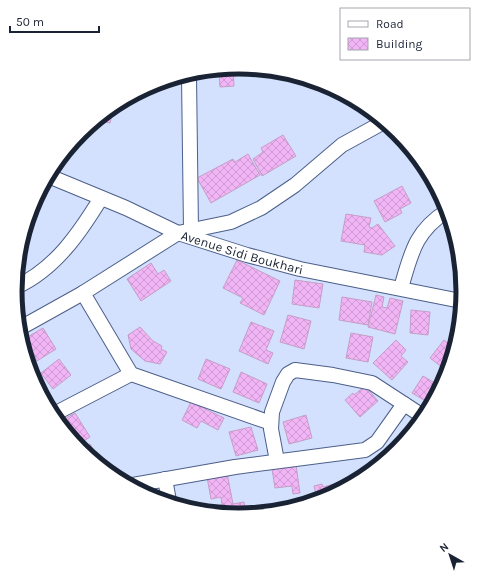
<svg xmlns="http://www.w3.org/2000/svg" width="478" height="583" font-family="Karla,sans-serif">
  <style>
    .building { fill: url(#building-cross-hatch); stroke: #c59ec7 }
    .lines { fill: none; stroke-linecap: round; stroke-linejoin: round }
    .minor-casing { stroke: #4c5f89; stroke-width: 16 }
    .minor { stroke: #fff; stroke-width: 14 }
    .labels { text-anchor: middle; stroke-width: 4; stroke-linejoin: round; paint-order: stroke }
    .street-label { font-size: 13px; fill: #1a2334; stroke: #fff }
    .rim { fill: none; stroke: #1a2334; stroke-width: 5 }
  </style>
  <defs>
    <pattern id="building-cross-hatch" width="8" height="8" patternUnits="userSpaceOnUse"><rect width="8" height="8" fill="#f1b4f5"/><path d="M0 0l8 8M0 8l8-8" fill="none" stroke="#ce9ad3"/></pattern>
  </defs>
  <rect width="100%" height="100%" fill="#d3e1fe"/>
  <g class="building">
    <path d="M233,69L234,86L220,87L219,72Z"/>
    <path d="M113,111L110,123L99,121Z"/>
    <path d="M283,135L296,156L262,176L253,159L263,152L261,148Z"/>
    <path d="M248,154L260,175L211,203L197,178L233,159L235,162Z"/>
    <path d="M402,186L411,203L400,209L402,213L385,222L374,201Z"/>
    <path d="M346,214L371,218L369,227L372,228L378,224L395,246L382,255L364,252L365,245L341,241Z"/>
    <path d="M237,260L280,281L264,315L240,303L243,298L223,288Z"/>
    <path d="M151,263L158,274L164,270L171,281L141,301L127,279Z"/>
    <path d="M295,280L323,284L319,308L292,304Z"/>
    <path d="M376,295L384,297L382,307L387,308L390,298L403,301L395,334L368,327Z"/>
    <path d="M342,297L372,302L368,325L339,320Z"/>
    <path d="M411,310L430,312L428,335L410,333Z"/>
    <path d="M288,315L311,321L304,349L280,342Z"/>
    <path d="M251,322L274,331L266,350L273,353L268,364L239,351Z"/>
    <path d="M140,327L153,341L162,346L161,349L167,352L160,364L145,361L131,349L128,335Z"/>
    <path d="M43,328L56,349L37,361L24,339Z"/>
    <path d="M351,333L373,337L368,362L346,358Z"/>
    <path d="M396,340L406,350L401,356L408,362L392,380L373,363Z"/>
    <path d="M444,340L452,347L447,371L430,358Z"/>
    <path d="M59,359L71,375L53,389L41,373Z"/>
    <path d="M206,359L230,369L221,389L198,379Z"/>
    <path d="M241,372L267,384L259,403L233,392Z"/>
    <path d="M31,374L41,387L39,388L32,377Z"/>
    <path d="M423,376L440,386L429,403L412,393Z"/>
    <path d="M365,386L378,401L360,417L345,400L353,393L354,395Z"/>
    <path d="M191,402L224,418L218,430L201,421L197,428L182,420Z"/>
    <path d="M75,413L90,437L77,445L61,421Z"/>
    <path d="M306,415L312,438L289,444L283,422Z"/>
    <path d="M251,427L258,450L236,456L229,432Z"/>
    <path d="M90,444L102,464L80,449Z"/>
    <path d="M296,465L300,493L293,494L292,486L275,488L272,469Z"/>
    <path d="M227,473L233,504L244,502L246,513L240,514V515L211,510V508L222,505L221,497L211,499L207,477Z"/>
    <path d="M342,482L343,486L325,499L323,497L317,498L314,486L322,484L323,487Z"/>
  </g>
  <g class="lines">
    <g class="minor-casing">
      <g id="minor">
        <path d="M189,77L191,230"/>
        <path id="s1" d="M51,177L126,208L178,233L247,255L300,269L461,301"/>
        <path d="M16,287C55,269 79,234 101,198"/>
        <path d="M401,288C411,254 415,231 447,211"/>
        <path d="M83,293L131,374L271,423"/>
        <path d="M22,327L83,293L178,233L231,222L261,208L295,185L342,145L382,123"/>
        <path d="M56,413L131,374"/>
        <path d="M277,461L271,429L272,412L283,382L288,374L295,370L333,375L372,383L421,415"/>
        <path d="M165,479L169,501"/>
        <path d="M133,485L235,467L365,450L377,442L404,404"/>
      </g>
    </g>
    <use href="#minor" class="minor"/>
  </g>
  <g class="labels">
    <g class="street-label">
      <text dy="5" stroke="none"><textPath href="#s1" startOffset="206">Avenue Sidi Boukhari</textPath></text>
    </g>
  </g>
  <path d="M0 0H478V583H0ZM22 291a217 217 0 1 1 434 0a217 217 0 1 1-434 0Z" fill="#fff" fill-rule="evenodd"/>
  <path class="rim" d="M22 291a217 217 0 1 1 434 0a217 217 0 1 1-434 0Z"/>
  <rect x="340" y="8" width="130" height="52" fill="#ffffff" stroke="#a3a7ae"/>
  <rect x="348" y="21" width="20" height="6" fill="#ffffff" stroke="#a3a7ae"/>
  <text x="376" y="28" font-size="12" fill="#1a2334">Road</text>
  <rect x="348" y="38" width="20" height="12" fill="url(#building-cross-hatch)" stroke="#a3a7ae"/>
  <text x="376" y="48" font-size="12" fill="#1a2334">Building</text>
  <g transform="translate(450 555) rotate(321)" stroke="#ffffff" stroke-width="3" paint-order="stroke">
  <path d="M0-3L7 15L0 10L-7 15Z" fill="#1a2334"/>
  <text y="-6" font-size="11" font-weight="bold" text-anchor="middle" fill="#1a2334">N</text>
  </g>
  <path d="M10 26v6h89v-6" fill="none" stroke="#1a2334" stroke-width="2"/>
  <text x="16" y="26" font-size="12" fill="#1a2334" stroke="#ffffff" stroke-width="3" paint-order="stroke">50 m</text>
</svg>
